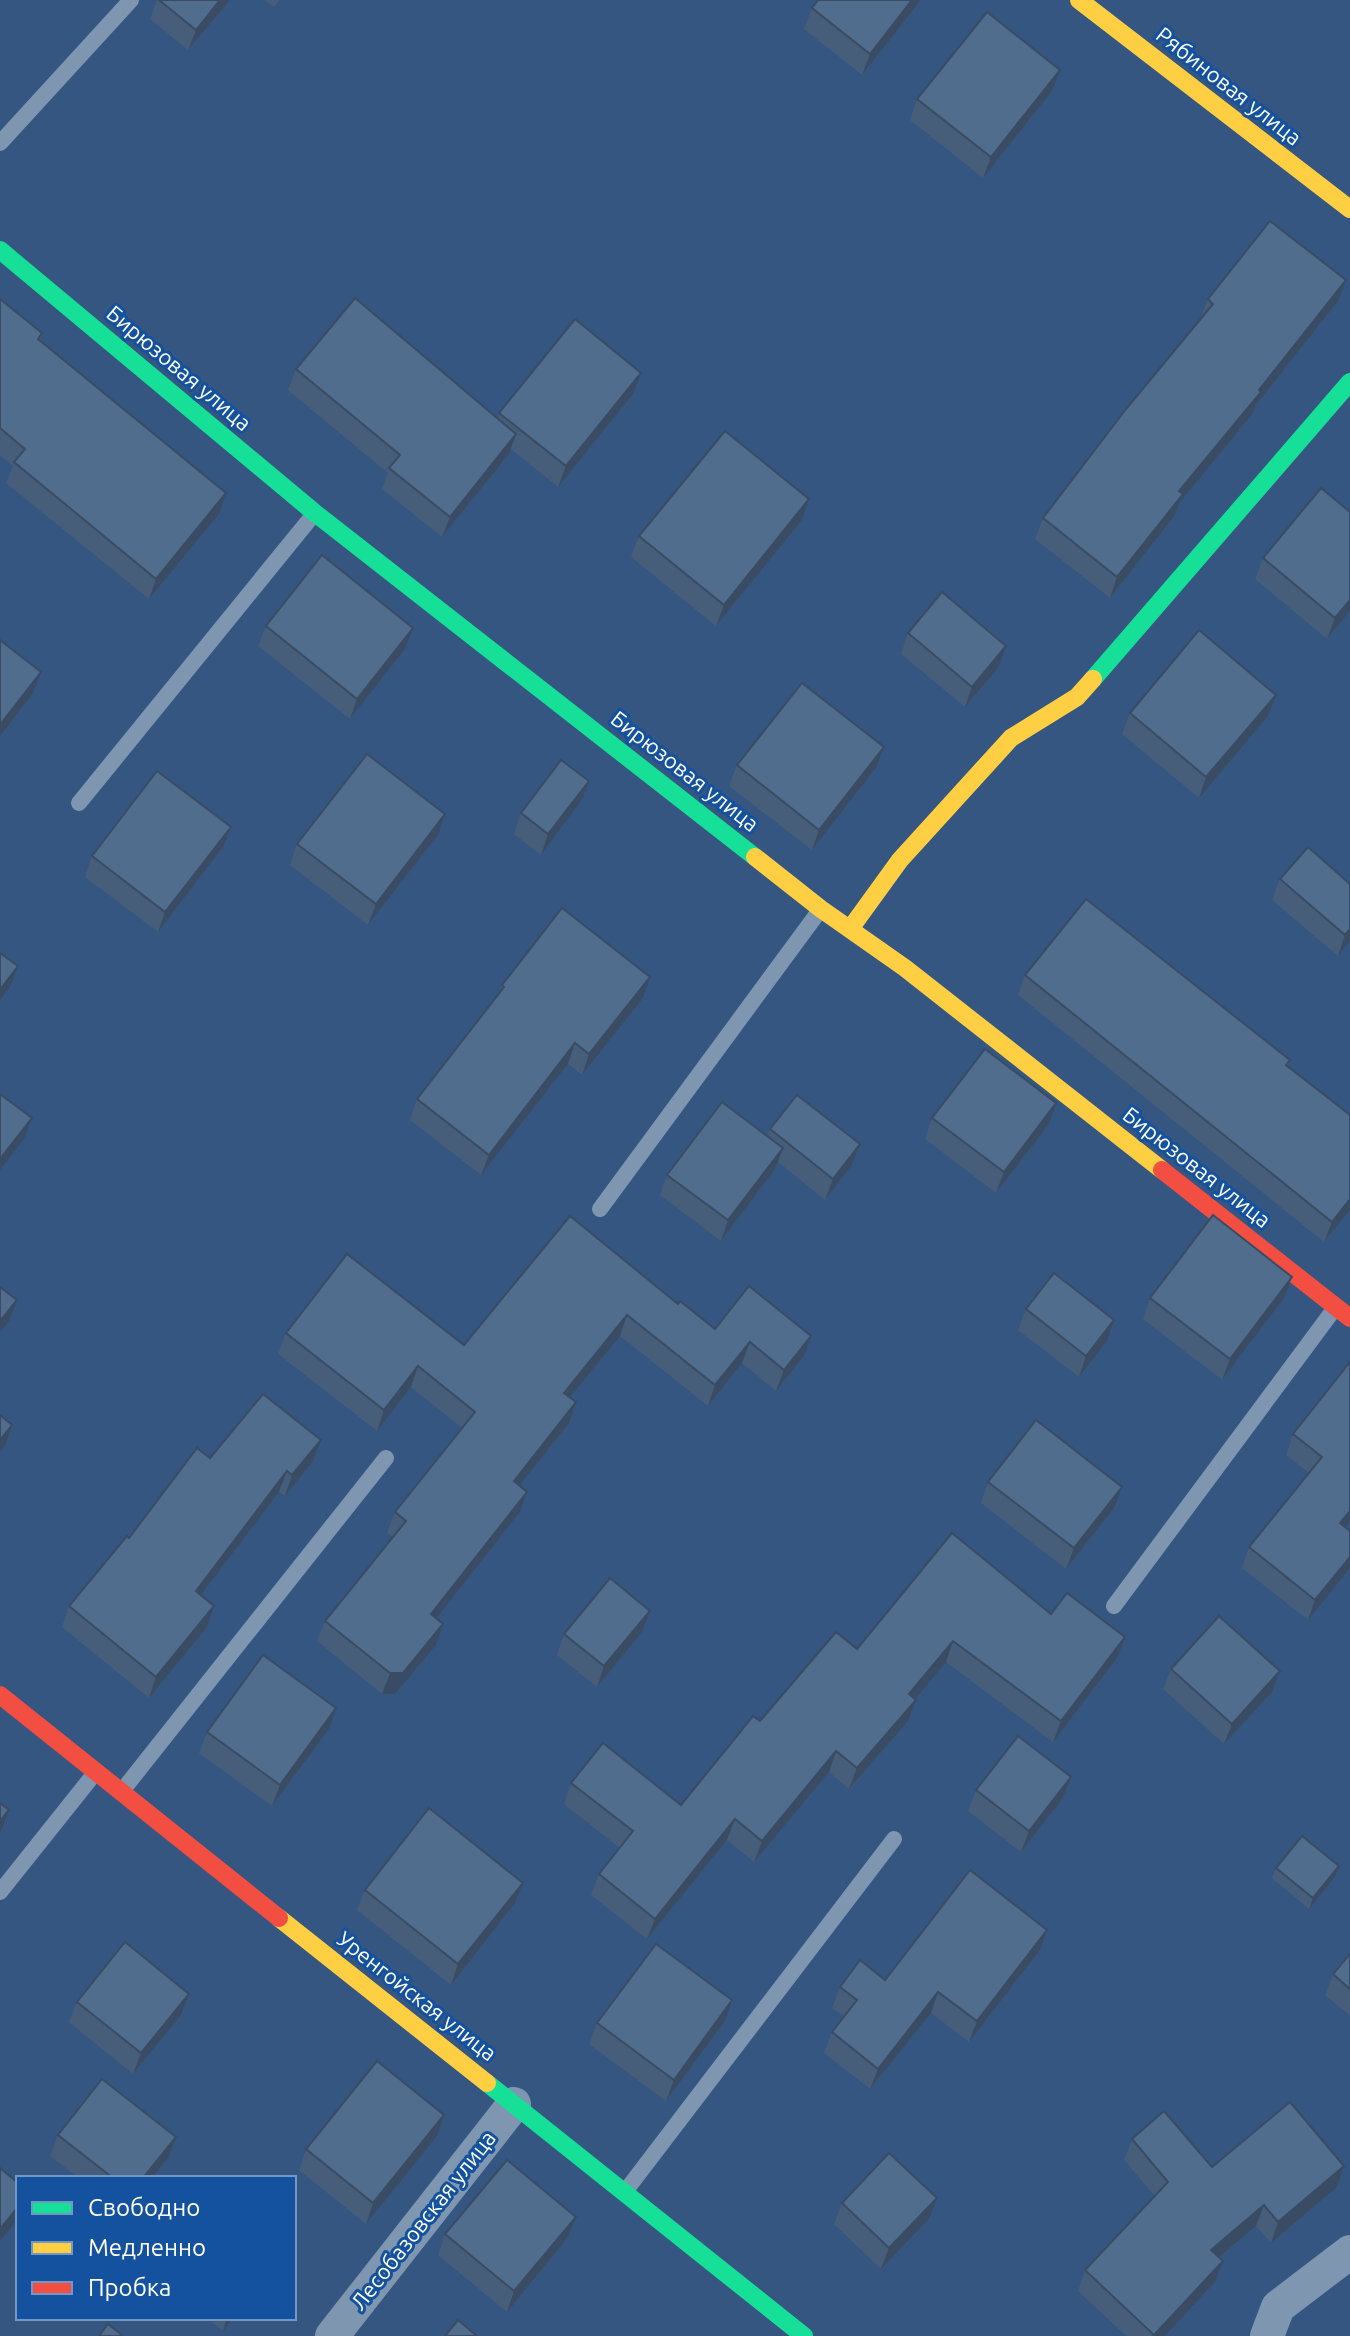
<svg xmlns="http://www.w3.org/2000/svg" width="1350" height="2336" font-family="Ubuntu,sans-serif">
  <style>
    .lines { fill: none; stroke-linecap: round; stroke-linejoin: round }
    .lane { stroke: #7f96b0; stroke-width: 16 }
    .street { stroke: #7f96b0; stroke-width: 34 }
    .fast { stroke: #16e098; stroke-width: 18 }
    .slow { stroke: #ffcf43; stroke-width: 18 }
    .jam { stroke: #f24e42; stroke-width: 18 }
    .wall { fill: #465e7a }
    .shaded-wall { fill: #394c63 }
    .building { fill: #516d8e; stroke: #394c63; stroke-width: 2 }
    .labels { text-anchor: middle; stroke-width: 6; stroke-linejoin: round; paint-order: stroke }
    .street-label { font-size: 22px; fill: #fff; stroke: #14529f }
  </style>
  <rect width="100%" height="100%" fill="#345680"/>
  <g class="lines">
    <g class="lane">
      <path d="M0,143L131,0"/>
      <path d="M79,803L314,514"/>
      <path d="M600,1209L820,910"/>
      <path d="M1114,1606L1335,1308"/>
      <path d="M122,1791L386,1458"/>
      <path d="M0,1892L95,1773"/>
      <path d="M624,2193L894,1839"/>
    </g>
    <g class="street">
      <path d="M332,2336L514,2104"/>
      <path d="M1267,2336L1278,2307L1350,2252"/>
    </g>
    <g class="fast">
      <path d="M0,250L315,513L755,857"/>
      <path d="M1093,679L1350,382"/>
      <path d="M487,2083L804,2336"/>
    </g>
    <g class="slow">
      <path d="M1079,0L1350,209"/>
      <path d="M755,857L821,909L905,968L1162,1170"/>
      <path d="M850,929L900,860L1011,738L1077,697L1093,679"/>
      <path d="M279,1918L487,2083"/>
    </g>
    <g class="jam">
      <path d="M1162,1170L1350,1318"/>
      <path d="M0,1695L279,1918"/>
    </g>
  </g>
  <g class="wall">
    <path d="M157,0H230L188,50L150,19Z"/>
    <path d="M265,0H280L274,7Z"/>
    <path d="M818,0H921L862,75L804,29L812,8Z"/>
    <path d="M1052,91L983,178L910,120L917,99Z"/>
    <path d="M0,299L42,333L40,340L219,514L149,599L6,483L13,466L0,455Z"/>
    <path d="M1208,299L1338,301L1256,405L1253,413L1180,502L1175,515L1110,598L1035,539L1043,518L1200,319Z"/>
    <path d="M296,369L498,418L499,413L641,373L633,394L558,487L511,449L509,454L442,537L382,489L388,473L288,390Z"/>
    <path d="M1350,512V611L1327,639L1255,579L1263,558Z"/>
    <path d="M802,520L716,626L631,557L639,536Z"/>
    <path d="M266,626L405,649L350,719L258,646Z"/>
    <path d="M908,633L1006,646L999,667L965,707L901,654Z"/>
    <path d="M1130,713L1268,716L1199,798L1122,734Z"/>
    <path d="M884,747L876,768L812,850L729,786L737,765Z"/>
    <path d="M581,801L541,855L514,834L521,813Z"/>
    <path d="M438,835L368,925L290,865L297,844Z"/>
    <path d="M223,847L158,932L85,877L92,856Z"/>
    <path d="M1280,879L1350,884V941L1338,956L1272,900Z"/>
    <path d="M1025,975L1290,1060L1288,1066L1350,1115V1210L1324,1242L1018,995Z"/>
    <path d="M502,985L643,998L582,1075L568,1064L481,1175L410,1120L417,1099L499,993Z"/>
    <path d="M932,1118L1049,1124L996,1193L925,1139Z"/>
    <path d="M770,1129L860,1144L852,1165L825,1200L778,1162L775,1169L721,1241L660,1195L667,1175L767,1137Z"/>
    <path d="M1150,1298H1284L1222,1380L1143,1319Z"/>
    <path d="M678,1304L715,1329L804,1356L776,1391L742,1363L708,1406L620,1336L570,1397L569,1423L519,1485L527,1492L520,1512L436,1618V1645L395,1694H382L317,1641L325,1621L393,1537L387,1533L395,1512L462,1428L411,1387L377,1431L278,1354L286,1333L464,1345Z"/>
    <path d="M1026,1309L1114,1320L1107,1341L1079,1377L1018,1330Z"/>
    <path d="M1350,1362V1522L1346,1528L1308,1620L1242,1568L1249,1547L1309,1473L1286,1455L1293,1434Z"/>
    <path d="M210,1458L313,1461L285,1496L279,1492L201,1595L207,1627L149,1698L62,1627L69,1606L129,1538Z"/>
    <path d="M988,1482L1114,1508L1066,1569L981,1503Z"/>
    <path d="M650,1611L642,1632L597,1687L557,1655L564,1634Z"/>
    <path d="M1051,1614L1117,1658L1053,1742L946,1662L915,1699L908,1721L849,1789L829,1772L754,1862L727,1840L647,1939L591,1895L599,1874L620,1848L564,1804L571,1783L681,1805L760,1721L857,1649Z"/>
    <path d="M1171,1669L1280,1671L1272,1692L1224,1744L1163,1689Z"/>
    <path d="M329,1729L272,1806L199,1753L207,1732Z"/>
    <path d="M1071,1777L1063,1798L1021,1852L968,1811L976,1790Z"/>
    <path d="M1339,1866L1335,1877L1309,1909L1272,1878L1276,1868Z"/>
    <path d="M523,1883L515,1903L451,1985L357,1910L365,1890Z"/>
    <path d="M1047,1930L1040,1950L969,2042L931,2013L870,2089L824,2053L832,2032L844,2016L832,2008L840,1987L885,1980Z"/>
    <path d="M1350,1954V2016L1325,1995L1333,1974Z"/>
    <path d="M77,2002L181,2015L133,2074L69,2022Z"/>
    <path d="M725,2021L666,2101L589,2044L597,2023Z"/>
    <path d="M58,2135L168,2158L152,2178H79L50,2156Z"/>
    <path d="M437,2136L366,2224L299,2170L306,2149Z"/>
    <path d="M1132,2139L1212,2167L1337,2187L1271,2243L1256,2226L1219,2258L1215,2282L1165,2336H1126L1078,2291L1085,2270L1155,2196L1124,2160Z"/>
    <path d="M842,2203L929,2219L881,2269L834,2224Z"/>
    <path d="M445,2234L568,2237L507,2312L438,2255Z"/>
    <path d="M207,2318H233L223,2331Z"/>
  </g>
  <g class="shaded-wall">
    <path d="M220,0H230L188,50L196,30Z"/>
    <path d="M912,0H921L862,75L870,54Z"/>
    <path d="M1060,70L1052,91L983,178L991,157Z"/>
    <path d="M1346,280L1338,301L1256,405L1253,413L1180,502L1175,515L1110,598L1117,577L1179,491Z"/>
    <path d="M641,373L633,394L558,487L566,466Z"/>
    <path d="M516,434L509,454L442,537L450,517Z"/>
    <path d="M226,493L219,514L149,599L156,579Z"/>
    <path d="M809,499L802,520L716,626L724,605Z"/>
    <path d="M1350,600V611L1327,639L1335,618Z"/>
    <path d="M413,628L405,649L350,719L357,699Z"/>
    <path d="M1006,646L999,667L965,707L972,687Z"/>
    <path d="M41,672L33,693L0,736V725Z"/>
    <path d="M1276,695L1268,716L1199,798L1206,777Z"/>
    <path d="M884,747L876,768L812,850L819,830Z"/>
    <path d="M589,781L581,801L541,855L548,834Z"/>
    <path d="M445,814L438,835L368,925L376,904Z"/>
    <path d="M231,827L223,847L158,932L165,912Z"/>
    <path d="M1350,929V941L1338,956L1345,935Z"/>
    <path d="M18,966L10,987L0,1000V990Z"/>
    <path d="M650,977L643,998L582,1075L589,1054Z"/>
    <path d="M575,1043L568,1064L481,1175L489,1155Z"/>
    <path d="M1056,1103L1049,1124L996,1193L1004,1172Z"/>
    <path d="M32,1118L24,1139L0,1170V1159Z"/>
    <path d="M860,1144L852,1165L825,1200L833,1179Z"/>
    <path d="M783,1148L775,1169L721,1241L728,1220Z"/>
    <path d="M1350,1199V1210L1324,1242L1332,1222Z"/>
    <path d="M1292,1277L1284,1298L1222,1380L1230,1359Z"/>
    <path d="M17,1300L9,1321L0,1332V1321Z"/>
    <path d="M627,1315L620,1336L557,1413L564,1393Z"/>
    <path d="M1114,1320L1107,1341L1079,1377L1086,1356Z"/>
    <path d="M811,1336L804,1356L776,1391L784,1370Z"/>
    <path d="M750,1342L742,1363L708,1406L715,1385Z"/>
    <path d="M418,1366L411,1387L377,1431L384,1410Z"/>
    <path d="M576,1402L569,1423L506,1502L514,1481Z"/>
    <path d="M12,1425L5,1446L0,1452V1440Z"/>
    <path d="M321,1440L313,1461L285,1496L292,1475Z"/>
    <path d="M287,1471L279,1492L188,1612L196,1591Z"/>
    <path d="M1122,1487L1114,1508L1066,1569L1074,1548Z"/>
    <path d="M527,1492L520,1512L423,1635L431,1614Z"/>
    <path d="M1350,1511V1522L1333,1544L1340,1523Z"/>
    <path d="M1350,1557V1568L1308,1620L1315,1600Z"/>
    <path d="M214,1606L207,1627L149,1698L156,1677Z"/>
    <path d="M650,1611L642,1632L597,1687L604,1666Z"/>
    <path d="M443,1624L436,1645L395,1694H382L390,1673Z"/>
    <path d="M1125,1637L1117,1658L1053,1742L1061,1721Z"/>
    <path d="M953,1641L946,1662L902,1715L909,1694Z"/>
    <path d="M1280,1671L1272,1692L1224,1744L1232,1724Z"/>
    <path d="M916,1700L908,1721L849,1789L857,1768Z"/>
    <path d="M336,1708L329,1729L272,1806L280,1785Z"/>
    <path d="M836,1751L829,1772L754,1862L762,1841Z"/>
    <path d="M1071,1777L1063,1798L1021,1852L1029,1831Z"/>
    <path d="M9,1810L1,1831L0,1832V1821Z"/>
    <path d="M735,1819L727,1840L647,1939L655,1919Z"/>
    <path d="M1339,1866L1335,1877L1309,1909L1313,1898Z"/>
    <path d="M523,1883L515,1903L451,1985L458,1964Z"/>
    <path d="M1047,1930L1040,1950L969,2042L977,2021Z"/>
    <path d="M938,1992L931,2013L870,2089L878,2069Z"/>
    <path d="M189,1994L181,2015L133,2074L141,2053Z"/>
    <path d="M732,2000L725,2021L666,2101L674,2080Z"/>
    <path d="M444,2115L437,2136L366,2224L373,2203Z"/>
    <path d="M176,2137L168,2158L152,2178H143Z"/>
    <path d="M1344,2166L1337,2187L1271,2243L1278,2222Z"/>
    <path d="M937,2198L929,2219L881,2269L889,2248Z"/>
    <path d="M1264,2205L1256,2226L1203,2271L1211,2250Z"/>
    <path d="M18,2207V2219L0,2241V2229Z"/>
    <path d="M576,2217L568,2237L507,2312L514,2291Z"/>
    <path d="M1223,2261L1215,2282L1165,2336H1153Z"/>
    <path d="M227,2318H233L223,2331Z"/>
  </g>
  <g class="building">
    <path d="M159,0H220L196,30Z"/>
    <path d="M818,0H912L870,54L812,8Z"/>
    <path d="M987,12L1060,70L991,157L917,99Z"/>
    <path d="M1270,221L1346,280L1259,390L1261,392L1179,491L1183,494L1117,577L1043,518L1126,409L1213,304L1208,299Z"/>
    <path d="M355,298L516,434L450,517L389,468L400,455L296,369Z"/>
    <path d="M0,299L42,333L38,339L226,493L156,579L14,462L25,449L0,428Z"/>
    <path d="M575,319L641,373L566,466L499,413Z"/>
    <path d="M725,431L809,499L724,605L639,536Z"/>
    <path d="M1321,488L1350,512V600L1335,618L1263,558Z"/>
    <path d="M322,555L413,628L357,699L266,626Z"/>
    <path d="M942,592L1006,646L972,687L908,633Z"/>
    <path d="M1199,630L1276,695L1206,777L1130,713Z"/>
    <path d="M0,640L41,672L0,725Z"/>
    <path d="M802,683L884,747L819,830L737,765Z"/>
    <path d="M367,754L445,814L376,904L297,844Z"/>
    <path d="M561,760L589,781L548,834L521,813Z"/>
    <path d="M157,771L231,827L165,912L92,856Z"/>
    <path d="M1308,847L1350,884V929L1345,935L1280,879Z"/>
    <path d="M1086,899L1290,1060L1286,1065L1350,1115V1199L1332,1222L1025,975Z"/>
    <path d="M562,908L650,977L589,1054L575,1043L489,1155L417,1099L504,987L502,985Z"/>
    <path d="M0,953L18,966L0,990Z"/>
    <path d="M985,1049L1056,1103L1004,1172L932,1118Z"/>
    <path d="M0,1094L32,1118L0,1159Z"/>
    <path d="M797,1095L860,1144L833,1179L770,1129Z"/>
    <path d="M722,1102L783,1148L728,1220L667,1175Z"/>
    <path d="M1213,1215L1292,1277L1230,1359L1150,1298Z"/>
    <path d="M570,1216L678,1304L680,1301L715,1329L749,1286L811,1336L784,1370L750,1342L715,1385L627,1315L564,1393L576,1402L514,1481L527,1492L431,1614L443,1624L403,1673H390L325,1621L406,1521L395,1512L475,1412L418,1366L384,1410L286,1333L347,1254L464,1345Z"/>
    <path d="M1054,1273L1114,1320L1086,1356L1026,1309Z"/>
    <path d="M0,1287L17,1300L0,1321Z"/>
    <path d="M1350,1362V1511L1340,1523L1350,1531V1557L1315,1600L1249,1547L1322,1457L1293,1434Z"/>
    <path d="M263,1394L321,1440L292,1475L287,1471L196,1591L214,1606L156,1677L69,1606L127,1536L129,1538L197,1448L210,1458Z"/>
    <path d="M0,1415L12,1425L0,1440Z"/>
    <path d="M1036,1420L1122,1487L1074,1548L988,1482Z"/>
    <path d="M952,1533L1051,1614L1067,1593L1125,1637L1061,1721L953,1641L909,1694L916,1700L857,1768L836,1751L762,1841L735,1819L655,1919L599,1874L633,1831L571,1783L603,1743L681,1805L753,1716L760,1721L836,1632L857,1649Z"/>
    <path d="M610,1578L650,1611L604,1666L564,1634Z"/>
    <path d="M1219,1616L1280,1671L1232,1724L1171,1669Z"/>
    <path d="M263,1655L336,1708L280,1785L207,1732Z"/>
    <path d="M1018,1736L1071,1777L1029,1831L976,1790Z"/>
    <path d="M0,1803L9,1810L0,1821Z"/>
    <path d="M429,1808L523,1883L458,1964L365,1890Z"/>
    <path d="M1302,1836L1339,1866L1313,1898L1276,1868Z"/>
    <path d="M970,1870L1047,1930L977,2021L938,1992L878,2069L832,2032L857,2000L840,1987L860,1960L885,1980Z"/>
    <path d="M125,1942L189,1994L141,2053L77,2002Z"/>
    <path d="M656,1944L732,2000L674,2080L597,2023Z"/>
    <path d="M1350,1954V1989L1333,1974Z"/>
    <path d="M377,2061L444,2115L373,2203L306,2149Z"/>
    <path d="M102,2079L176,2137L143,2178H113L58,2135Z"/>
    <path d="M1290,2102L1344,2166L1278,2222L1264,2205L1211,2250L1223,2261L1154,2335L1085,2270L1168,2182L1132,2139L1164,2111L1212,2167Z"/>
    <path d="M889,2153L937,2198L889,2248L842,2203Z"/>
    <path d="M507,2160L576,2217L514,2291L445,2234Z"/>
    <path d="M0,2168L18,2183V2207L0,2229Z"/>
    <path d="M458,2320L477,2336H445Z"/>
    <path d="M108,2324L123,2336H99Z"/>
  </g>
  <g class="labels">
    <g class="street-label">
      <text transform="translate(1229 86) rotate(38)" y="8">Рябиновая улица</text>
      <text transform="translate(179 368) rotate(40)" y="8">Бирюзовая улица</text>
      <text transform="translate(685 771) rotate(38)" y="8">Бирюзовая улица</text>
      <text transform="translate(1197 1167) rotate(38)" y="8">Бирюзовая улица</text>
      <text transform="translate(417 1996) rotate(38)" y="8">Уренгойская улица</text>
      <text transform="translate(423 2220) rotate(-52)" y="8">Лесобазовская улица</text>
    </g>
  </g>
  <rect x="16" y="2176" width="280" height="144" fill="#14529f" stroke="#7297c5" stroke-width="2"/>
  <rect x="32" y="2202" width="40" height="12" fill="#16e098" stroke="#7297c5" stroke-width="2"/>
  <text x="88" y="2216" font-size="24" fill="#ffffff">Свободно</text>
  <rect x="32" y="2242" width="40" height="12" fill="#ffcf43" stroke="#7297c5" stroke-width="2"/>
  <text x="88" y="2256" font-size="24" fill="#ffffff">Медленно</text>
  <rect x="32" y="2282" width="40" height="12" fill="#f24e42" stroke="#7297c5" stroke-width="2"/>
  <text x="88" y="2296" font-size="24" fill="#ffffff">Пробка</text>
</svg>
